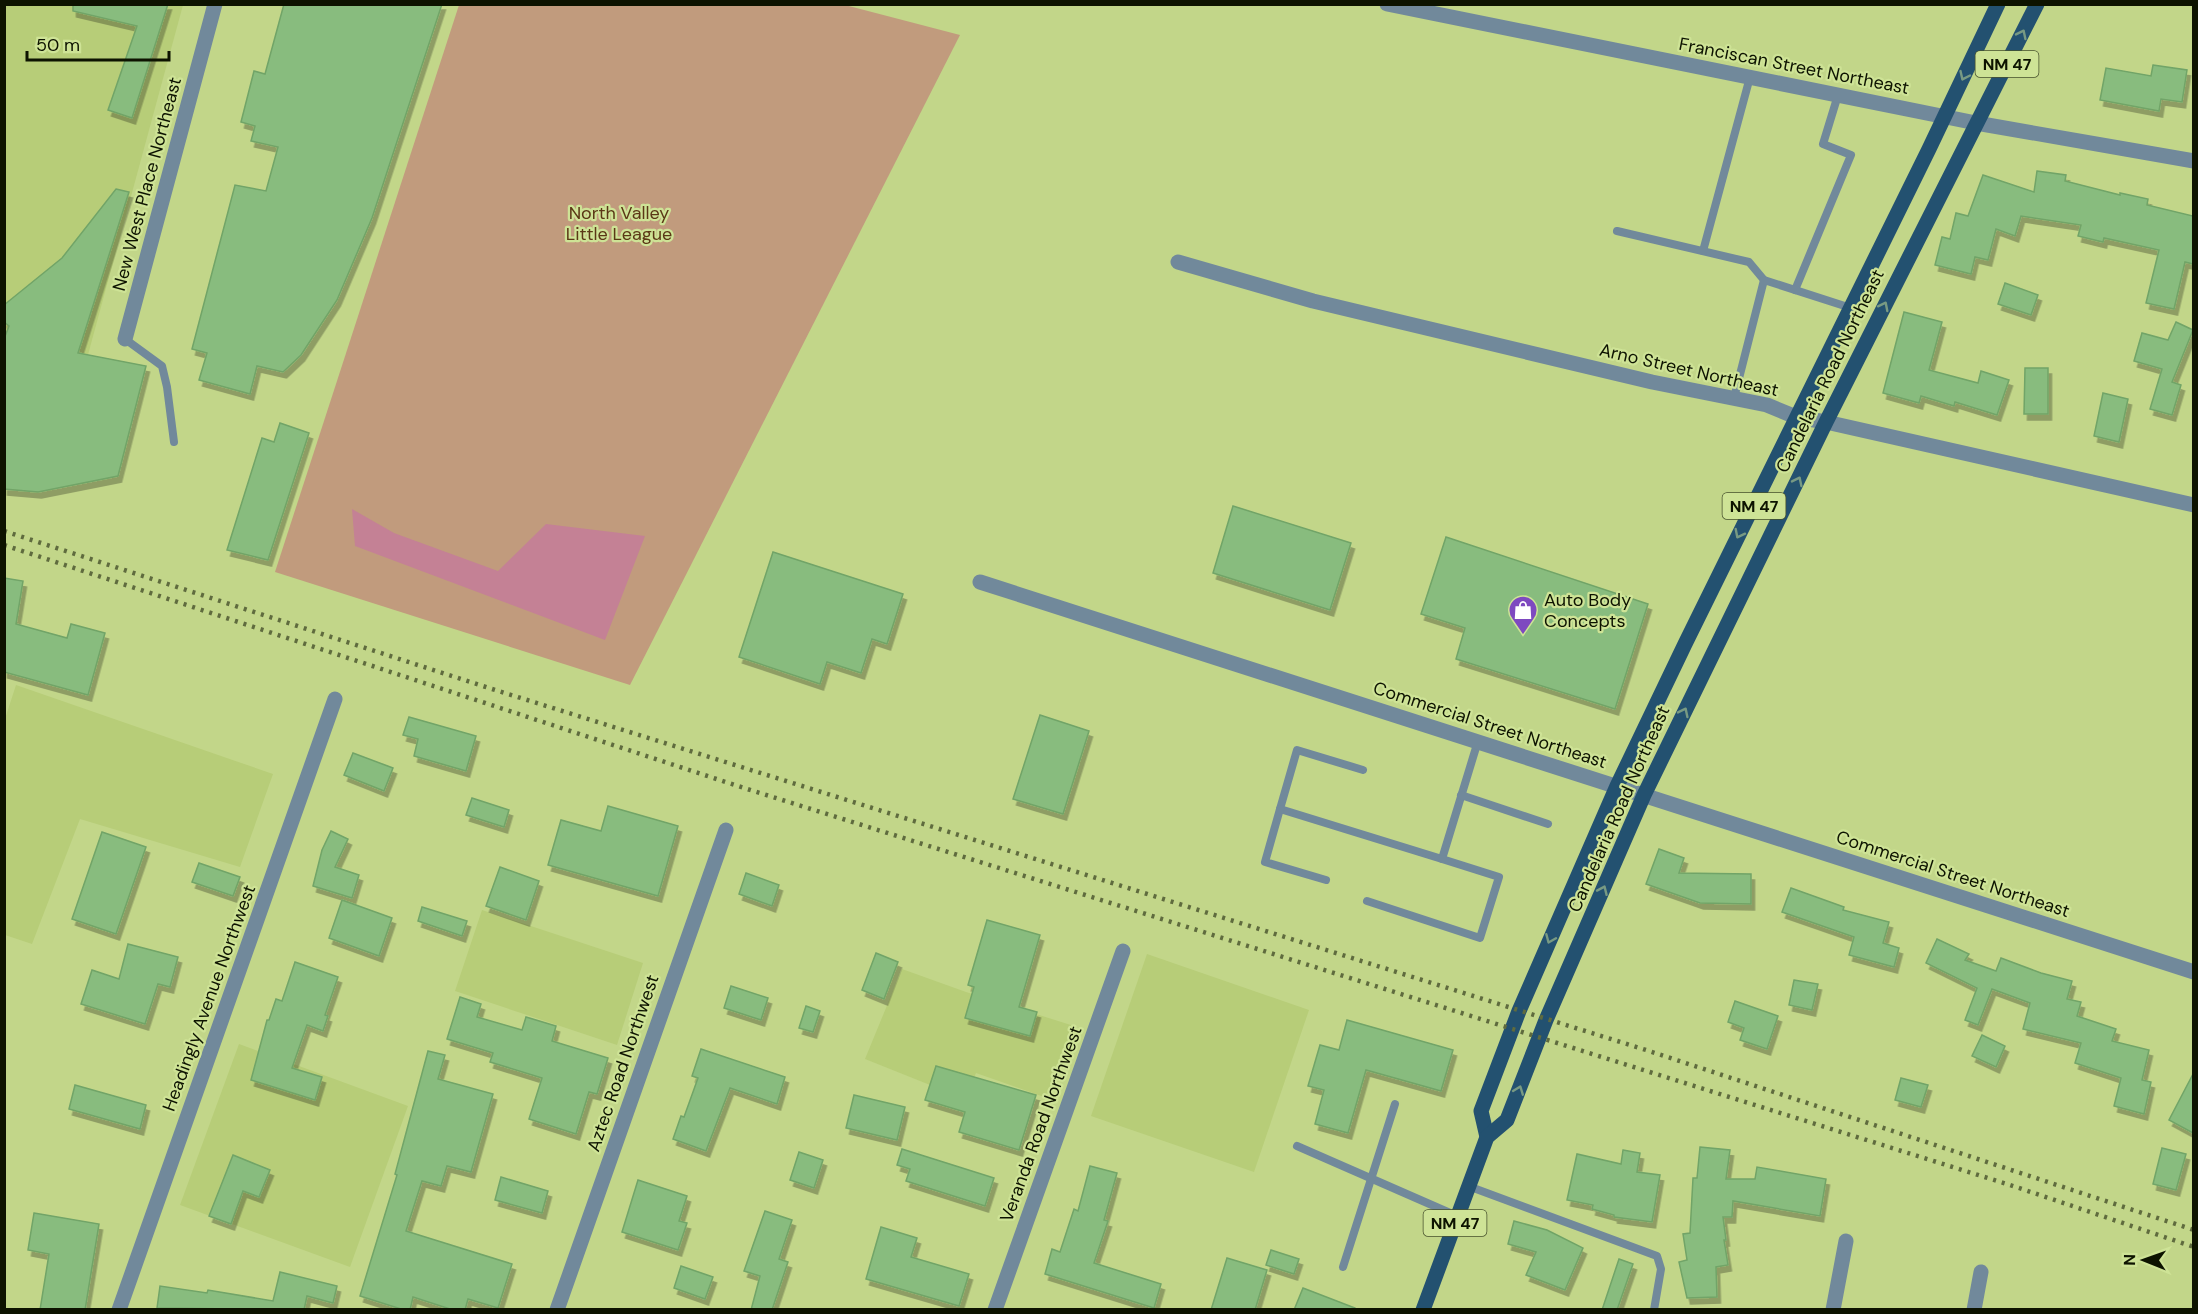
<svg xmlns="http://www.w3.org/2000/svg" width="2198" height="1314" font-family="'DM Sans',sans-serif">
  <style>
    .built { fill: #b7cd78 }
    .green { fill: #c19b7d }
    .water { fill: #c48195 }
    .building { fill: #88bc7e; stroke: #71a467; stroke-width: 1.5; filter: url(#shadow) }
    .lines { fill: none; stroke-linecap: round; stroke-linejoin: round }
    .service { stroke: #71899b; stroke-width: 8 }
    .minor { stroke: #71899b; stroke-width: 15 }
    .primary { stroke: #235170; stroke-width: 15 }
    .rail { stroke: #5f6b3e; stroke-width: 4.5; stroke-dasharray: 3 6; stroke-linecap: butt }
    .oneway { stroke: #789a83 }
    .labels { text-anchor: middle; stroke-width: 4.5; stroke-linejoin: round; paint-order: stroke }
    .shield { fill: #cee396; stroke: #47512d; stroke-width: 1.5 }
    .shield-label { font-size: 16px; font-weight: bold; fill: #0d1300 }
    .street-label { font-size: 18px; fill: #0d1300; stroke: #cee396 }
    .park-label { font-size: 18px; fill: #5b3716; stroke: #cee396 }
    .poi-label { font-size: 18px; fill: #0d1300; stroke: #cee396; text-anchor: start }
  </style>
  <defs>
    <filter id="shadow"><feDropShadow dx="3.5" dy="6" stdDeviation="0" flood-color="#0004"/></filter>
  </defs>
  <rect width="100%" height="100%" fill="#c2d689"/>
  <g class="built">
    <path d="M4,5H183L51,491L5,478Z"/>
    <path d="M16,685L273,774L240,867L80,819L32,944L5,935L4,722Z"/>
    <path d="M482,910L643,963L617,1045L455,991Z"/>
    <path d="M1147,954L1309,1010L1254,1172L1091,1116Z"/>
    <path d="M902,969L966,992L1074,1026L1047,1098L976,1073L965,1099L865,1059Z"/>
    <path d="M239,1044L408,1106L350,1267L180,1205Z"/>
  </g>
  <path class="green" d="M459,5H845L960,35L630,685L275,572Z"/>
  <path class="water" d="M352,509L394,533L498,571L546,524L645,536L605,640L355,546Z"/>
  <g class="building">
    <path d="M73,4H168L132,118L108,110L137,26L73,11Z"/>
    <path d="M284,4H442L372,218L337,300L301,355L283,372L257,366L250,394L199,380L207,353L192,349L235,185L266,191L278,147L251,141L255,126L241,122L254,71L265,74Z"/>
    <path d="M2153,65L2187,70L2182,102L2161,99L2159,111L2100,100L2106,68L2151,76Z"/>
    <path d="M2037,171L2066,175L2065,181L2120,195V193L2148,199L2147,205L2193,216V264L2185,262L2174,309L2146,303L2159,250L2104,238L2103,242L2078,236L2081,225L2021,216L2015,236L1996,229L1988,260L1975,257L1971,274L1935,265L1942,237L1950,239L1956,213L1968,216L1983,175L2034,192Z"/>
    <path d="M116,189L129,192L78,353L146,366L118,476L38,492L4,489V339L9,326L4,322V305L62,258Z"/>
    <path d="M2005,283L2038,295L2031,315L1998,304Z"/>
    <path d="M1904,312L1942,322L1929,370L1978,383L1981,371L2009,380L1997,415L1955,402L1954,406L1921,396L1919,403L1883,393Z"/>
    <path d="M2176,322L2193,330L2172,382L2181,385L2172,415L2150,409L2162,369L2134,361L2142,333L2168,340Z"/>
    <path d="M2025,368H2048V414H2024Z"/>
    <path d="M2103,393L2128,399L2119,442L2094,436Z"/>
    <path d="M280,423L309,433L268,560L227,550L262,438L274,442Z"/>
    <path d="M1233,506L1351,543L1330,610L1213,573Z"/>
    <path d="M1446,537L1648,604L1615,709L1456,659L1465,628L1421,614Z"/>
    <path d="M773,552L903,594L887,644L872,639L861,673L827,662L820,684L739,657Z"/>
    <path d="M4,578L23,581L16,624L67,638L71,624L105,633L88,695L4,672Z"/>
    <path d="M1040,715L1089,731L1063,814L1013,799Z"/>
    <path d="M409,717L476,736L466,771L414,756L418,739L403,735Z"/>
    <path d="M353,753L393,768L384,791L344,775Z"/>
    <path d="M472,798L509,810L504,827L466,815Z"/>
    <path d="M608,806L678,826L658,896L548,865L561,820L601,831Z"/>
    <path d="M331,831L348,839L335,867L359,875L352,898L313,886L322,850Z"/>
    <path d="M102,832L146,847L116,934L72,919Z"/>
    <path d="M1659,849L1684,858L1679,873L1751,874V904L1700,903L1646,884Z"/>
    <path d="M199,863L240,877L233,896L192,882Z"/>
    <path d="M500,867L539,881L526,920L486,906Z"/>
    <path d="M746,873L779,885L772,906L739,894Z"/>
    <path d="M1791,888L1844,907L1843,910L1889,922L1883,943L1899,948L1894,967L1849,955L1854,937L1782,912Z"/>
    <path d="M342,900L392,918L379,956L329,938Z"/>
    <path d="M422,907L467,921L462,936L418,921Z"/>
    <path d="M987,920L1040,935L1019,1007L1037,1012L1030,1036L965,1018L974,987L968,985Z"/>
    <path d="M1937,939L1969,954L1965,960L1996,971L2001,958L2041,973L2072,981L2067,999L2081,1002L2077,1016L2116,1029L2112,1041L2149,1050L2142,1080L2151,1082L2144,1114L2114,1106L2121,1078L2075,1063L2081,1043L2023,1029L2030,1003L1992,989L1978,1025L1965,1020L1977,988L1926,963Z"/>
    <path d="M128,944L178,957L170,987L158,984L145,1024L81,1004L92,970L119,979Z"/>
    <path d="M876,953L898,962L884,999L862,990Z"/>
    <path d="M295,962L338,977L325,1015L328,1016L323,1031L307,1025L292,1068L322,1077L315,1100L251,1080L267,1020H269L276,999L282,1001Z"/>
    <path d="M1794,980L1818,984L1812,1010L1789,1005Z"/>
    <path d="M731,986L768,998L761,1020L724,1008Z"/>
    <path d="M460,997L481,1004L477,1017L522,1030L526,1017L556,1026L552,1041L608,1058L597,1094L589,1092L576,1134L529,1119L542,1078L490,1062L493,1053L447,1039Z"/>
    <path d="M1735,1001L1778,1016L1767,1049L1740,1040L1744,1028L1728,1022Z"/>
    <path d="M806,1006L820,1011L813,1032L799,1028Z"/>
    <path d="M1347,1020L1453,1050L1441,1091L1366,1070L1348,1133L1315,1124L1324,1090L1308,1086L1320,1045L1339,1050Z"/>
    <path d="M1982,1035L2005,1046L1996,1067L1972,1056Z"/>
    <path d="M701,1049L785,1077L777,1104L730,1088L706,1151L673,1139L681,1116L684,1117L698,1078L692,1076Z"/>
    <path d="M428,1051L445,1055L438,1079L493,1094L471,1172L447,1166L441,1186L422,1181L406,1231L512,1264L498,1308L468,1299L465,1310H453L413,1297L410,1310H404L360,1296L397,1175L395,1174Z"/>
    <path d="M936,1066L1036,1095L1019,1150L959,1132L965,1112L925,1100Z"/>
    <path d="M2193,1074V1133L2169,1120Z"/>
    <path d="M1901,1078L1928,1085L1921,1107L1895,1100Z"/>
    <path d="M75,1085L146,1105L140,1129L69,1109Z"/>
    <path d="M854,1095L905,1107L897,1140L846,1128Z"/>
    <path d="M1700,1147L1730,1150L1726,1179H1755L1757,1167L1826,1179L1820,1216L1733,1201L1732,1217H1723L1726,1240H1724L1728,1265L1716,1267L1717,1297L1687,1298L1679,1262L1687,1260L1683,1234L1690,1233L1693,1178H1697Z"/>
    <path d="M2162,1148L2186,1154L2176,1190L2153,1184Z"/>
    <path d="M902,1149L994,1178L985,1206L906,1181L910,1169L897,1165Z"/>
    <path d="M1623,1150L1640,1153L1637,1172L1660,1175L1652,1222L1614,1217V1215L1592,1209L1593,1205L1567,1200L1577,1154L1621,1164Z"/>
    <path d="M799,1152L823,1160L814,1188L790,1180Z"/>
    <path d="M233,1155L270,1170L259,1197L243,1191L231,1224L209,1216Z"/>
    <path d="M1090,1166L1117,1173L1104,1220L1108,1221L1094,1263L1161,1284L1154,1308L1045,1274L1052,1249L1060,1252L1074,1209L1078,1211Z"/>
    <path d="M501,1177L548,1191L542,1213L495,1200Z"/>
    <path d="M638,1180L687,1196L679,1221L687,1223L678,1250L622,1232Z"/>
    <path d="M765,1211L792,1220L779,1259L788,1262L772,1310H751L760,1276L744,1271Z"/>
    <path d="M34,1213L99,1224L85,1310H40L49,1254L28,1250Z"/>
    <path d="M1514,1221L1547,1230L1583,1248L1565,1290L1526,1275L1536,1252L1508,1244Z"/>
    <path d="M881,1227L917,1238L911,1257L969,1274L959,1306L866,1279Z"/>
    <path d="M1271,1250L1299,1259L1294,1274L1266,1265Z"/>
    <path d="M1227,1258L1267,1270L1255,1310H1211Z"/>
    <path d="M1619,1259L1633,1264L1617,1310H1602Z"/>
    <path d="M681,1266L713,1277L705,1299L674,1288Z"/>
    <path d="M280,1272L337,1286L333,1303L307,1296L304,1310L157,1308L160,1286L207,1293L208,1290L273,1301Z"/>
    <path d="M1303,1288L1355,1308V1310H1294Z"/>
  </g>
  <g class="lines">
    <g class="service">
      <path d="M1617,231L1749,262L1764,280"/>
      <path d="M1703,251L1750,77"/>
      <path d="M1795,290L1851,155L1823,144L1838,95"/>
      <path d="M125,339L162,366L167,387L174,442"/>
      <path d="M1734,398L1764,280L1851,308"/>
      <path d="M1363,770L1297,750L1280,809L1442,859L1478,741"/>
      <path d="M1461,795L1548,824"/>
      <path d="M1280,809L1265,862L1326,880"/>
      <path d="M1367,901L1480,938L1499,877L1442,859"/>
      <path d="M1297,1146L1457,1216"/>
      <path d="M1468,1186L1657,1256L1661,1269L1654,1310"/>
      <path d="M1343,1267L1395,1104"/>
    </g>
    <g class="minor">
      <path d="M1387,4L1976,123L2194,161"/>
      <path d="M1178,262L1313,301L1652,382L1767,405L1796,417L1826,422L2194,505"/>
      <path d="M125,339L215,4"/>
      <path d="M980,582L2194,972"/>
      <path d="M119,1310L335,699"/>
      <path d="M557,1310L726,830"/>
      <path d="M995,1310L1123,951"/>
      <path d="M1833,1310L1846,1241"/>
      <path d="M1974,1310L1981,1272"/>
    </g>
    <g class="primary">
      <path d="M1487,1137L1481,1111L1519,1011L1617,786L1685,644L1929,149L1998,4"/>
      <path d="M1423,1310L1487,1137L1507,1120L1546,1020L1644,795L1826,422L2037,4"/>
    </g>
    <g class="rail">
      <path d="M4,531L492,689L1646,1050L2194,1230"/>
      <path d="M4,545L744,788L2010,1185L2194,1247"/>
    </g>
  </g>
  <defs><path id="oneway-chevron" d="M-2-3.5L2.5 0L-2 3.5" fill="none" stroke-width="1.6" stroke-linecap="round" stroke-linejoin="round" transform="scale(1.5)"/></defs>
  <g class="oneway">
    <use href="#oneway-chevron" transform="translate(2022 34) rotate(-64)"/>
    <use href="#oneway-chevron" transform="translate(1964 76) rotate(115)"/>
    <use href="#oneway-chevron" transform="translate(1884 306) rotate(-63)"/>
    <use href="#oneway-chevron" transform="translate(1798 481) rotate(-64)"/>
    <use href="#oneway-chevron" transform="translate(1739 534) rotate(117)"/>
    <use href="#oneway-chevron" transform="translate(1684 712) rotate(-64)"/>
    <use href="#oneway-chevron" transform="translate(1603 890) rotate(-66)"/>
    <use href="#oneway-chevron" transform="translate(1550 939) rotate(113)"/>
    <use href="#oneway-chevron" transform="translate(1519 1090) rotate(-69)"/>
  </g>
  <defs>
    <g id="shop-pin" transform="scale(1.5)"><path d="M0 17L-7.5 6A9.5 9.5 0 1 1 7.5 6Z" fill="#7e49c0" stroke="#cee396"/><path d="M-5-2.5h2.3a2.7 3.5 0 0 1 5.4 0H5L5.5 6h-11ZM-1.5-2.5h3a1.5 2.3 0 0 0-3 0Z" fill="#fff"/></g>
  </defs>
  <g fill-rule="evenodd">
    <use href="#shop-pin" x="1523" y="610"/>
  </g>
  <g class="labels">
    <g class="shield">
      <rect x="1975.5" y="51" width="63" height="26" rx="4.5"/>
      <rect x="1722.5" y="493" width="63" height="26" rx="4.5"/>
      <rect x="1423.5" y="1210" width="63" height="26" rx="4.5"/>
    </g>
    <g class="shield-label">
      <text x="2007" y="70">NM 47</text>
      <text x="1754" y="512">NM 47</text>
      <text x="1455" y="1229">NM 47</text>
    </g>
    <g class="street-label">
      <text transform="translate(1794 66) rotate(11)" y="6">Franciscan Street Northeast</text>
      <text transform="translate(147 184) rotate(-75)" y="6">New West Place Northeast</text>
      <text transform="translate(1689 370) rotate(13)" y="6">Arno Street Northeast</text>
      <text transform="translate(1830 371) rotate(-64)" y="6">Candelaria Road Northeast</text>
      <text transform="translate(1490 725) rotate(18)" y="6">Commercial Street Northeast</text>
      <text transform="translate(1619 809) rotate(-66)" y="6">Candelaria Road Northeast</text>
      <text transform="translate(1953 874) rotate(18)" y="6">Commercial Street Northeast</text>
      <text transform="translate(209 998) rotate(-70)" y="6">Headingly Avenue Northwest</text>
      <text transform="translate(623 1063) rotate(-71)" y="6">Aztec Road Northwest</text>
      <text transform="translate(1041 1124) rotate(-70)" y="6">Veranda Road Northwest</text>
    </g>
    <g class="park-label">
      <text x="619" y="219">North Valley<tspan x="619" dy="21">Little League</tspan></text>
    </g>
    <g class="poi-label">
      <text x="1544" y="606">Auto Body<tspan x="1544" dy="21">Concepts</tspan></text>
    </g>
  </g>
  <rect width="2198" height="1314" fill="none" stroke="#0d1300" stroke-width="12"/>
  <g transform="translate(2144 1260) rotate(271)" stroke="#cee396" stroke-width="4.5" paint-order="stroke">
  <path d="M0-4.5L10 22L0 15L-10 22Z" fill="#0d1300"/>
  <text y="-9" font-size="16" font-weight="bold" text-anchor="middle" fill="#0d1300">N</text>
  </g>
  <path d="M27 51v9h142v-9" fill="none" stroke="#0d1300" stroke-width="3"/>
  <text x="36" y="51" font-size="18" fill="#0d1300" stroke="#cee396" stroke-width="4.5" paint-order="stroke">50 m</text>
</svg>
